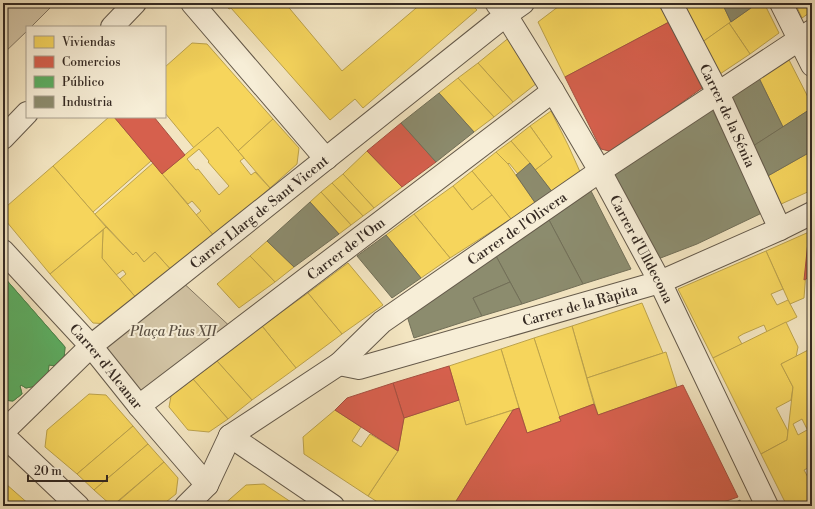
<svg xmlns="http://www.w3.org/2000/svg" width="815" height="509" font-family="'Libre Bodoni',serif">
  <style>
    .green { fill: #d3c5a6; stroke: #847864 }
    .homes { fill: #f6d55c; stroke: #bca24b; fill-rule: evenodd }
    .shops { fill: #d6604d; stroke: #a65040 }
    .public { fill: #5aae61; stroke: #4f864e }
    .industry { fill: #8c8c6e; stroke: #726f58 }
    .lines { fill: none; stroke-linecap: round; stroke-linejoin: round }
    .minor-casing { stroke: #64594a; stroke-width: 24 }
    .tertiary-casing { stroke: #64594a; stroke-width: 24 }
    .minor { stroke: #f7eed7; stroke-width: 22 }
    .tertiary { stroke: #f7eed7; stroke-width: 22 }
    .labels { text-anchor: middle; stroke-width: 4; stroke-linejoin: round; paint-order: stroke }
    .street-label { font-size: 14px; fill: #352a23; stroke: #f7eed7 }
    .park-label { font-size: 14px; font-style: italic; fill: #5c5144; stroke: #f7eed7 }
  </style>
  <rect width="100%" height="100%" fill="#f3e5c1"/>
  <filter id="stains"><feTurbulence type="fractalNoise" baseFrequency=".005" numOctaves="4"/><feColorMatrix values="0 0 0 0 .2 0 0 0 0 .09 0 0 0 0 .02 0 0 0 .5 -.17"/></filter>
  <radialGradient id="worn" r=".72"><stop offset=".6" stop-color="#630" stop-opacity="0"/><stop offset="1" stop-color="#630" stop-opacity=".3"/></radialGradient>
  <g class="green">
    <path d="M3,3H55L31,27H27V31L3,54Z"/>
    <path d="M178,278L236,332L139,406L91,346Z"/>
  </g>
  <g class="homes">
    <path d="M224,3H285L342,71L422,3H470L477,10L363,108L355,99L330,120L231,8L229,9Z"/>
    <path d="M563,3H660L669,22L565,77L538,22Z"/>
    <path d="M691,3H722L731,22L701,43L683,8Z"/>
    <path d="M758,3H764L779,33L750,54L729,23Z"/>
    <path d="M795,3H812V11L802,18Z"/>
    <path d="M729,23L750,54L717,76L701,43Z"/>
    <path d="M511,36L537,83L513,102L478,63Z"/>
    <path d="M192,43L207,44L273,119L238,151L218,127L194,148L165,113V67Z"/>
    <path d="M787,56L812,105V108L783,127L758,76Z"/>
    <path d="M478,63L513,102L494,117L458,78Z"/>
    <path d="M458,78L494,117L474,132L439,93Z"/>
    <path d="M551,111L568,145L581,174L553,193L535,170L552,157L530,126Z"/>
    <path d="M109,117H114L151,161L93,212L53,166Z"/>
    <path d="M273,119L299,148L297,164L270,188L238,151Z"/>
    <path d="M530,126L552,157L535,170L511,141Z"/>
    <path d="M218,127L244,158L240,161L251,175L255,172L270,188L214,236L196,215L201,211L192,201L188,204L162,174ZM199,149L209,161L208,162L229,186L219,195L198,169L196,170L187,159Z"/>
    <path d="M511,141L530,163L518,174L509,163L508,164L496,152Z"/>
    <path d="M367,151L402,187L374,208L343,174Z"/>
    <path d="M812,151V190L779,205L766,177Z"/>
    <path d="M496,152L508,164L536,204L511,219L472,171Z"/>
    <path d="M153,163L214,236L172,271L155,252L144,262L136,252L133,255L95,214Z"/>
    <path d="M53,166L106,227L50,274L6,221L7,206Z"/>
    <path d="M472,171L492,195L472,210L453,186Z"/>
    <path d="M343,174L374,208L363,216L332,183Z"/>
    <path d="M332,183L363,216L351,225L321,192Z"/>
    <path d="M453,186L472,210L492,195L511,219L450,258L414,214Z"/>
    <path d="M321,192L351,225L339,234L310,202Z"/>
    <path d="M414,214L450,258L421,278L386,235Z"/>
    <path d="M106,227L133,255L136,252L144,262L155,252L172,271L138,300L120,279L126,274L123,270L116,275L102,258L103,230Z"/>
    <path d="M103,230L102,258L138,300L109,324L93,323L50,274Z"/>
    <path d="M809,232L804,298L790,304L766,251Z"/>
    <path d="M267,241L294,267L275,282L250,256Z"/>
    <path d="M766,251L783,289L771,294L777,305L788,300L797,317L767,332L764,325L743,334L738,337L742,344L713,358L678,289Z"/>
    <path d="M250,256L275,282L239,308L217,284Z"/>
    <path d="M348,263L383,305L342,334L308,293Z"/>
    <path d="M308,293L342,334L296,368L262,326Z"/>
    <path d="M642,303L663,353L587,378L572,326Z"/>
    <path d="M786,322L798,347L796,357L781,364L793,387L791,400L776,408L788,431L787,440L761,454L713,358Z"/>
    <path d="M262,326L296,368L252,400L217,361Z"/>
    <path d="M572,326L594,404L559,417L534,338Z"/>
    <path d="M534,338L561,421L527,433L501,349Z"/>
    <path d="M812,348V466L804,470L810,481L812,479V506H787L761,454L787,440L793,387L781,364ZM802,419L808,431L807,430L798,435L793,424Z"/>
    <path d="M501,349L519,408L466,425L449,366Z"/>
    <path d="M666,352L677,387L598,415L587,378Z"/>
    <path d="M217,361L252,400L228,419L193,379Z"/>
    <path d="M193,379L228,419L209,432L188,430L169,407L171,396Z"/>
    <path d="M89,394L106,395L133,426L77,474L45,447L47,430Z"/>
    <path d="M459,400L466,425L513,410L453,506H384L368,496L398,451L404,418Z"/>
    <path d="M335,410L361,427L352,441L361,447L370,434L398,451L368,496L304,454L303,437Z"/>
    <path d="M133,426L148,444L94,490L77,474Z"/>
    <path d="M148,444L164,462L112,506L94,490Z"/>
    <path d="M164,462L178,478L176,494L161,506H113Z"/>
    <path d="M3,483L6,484L31,506H3Z"/>
    <path d="M264,484L297,506H222L246,485Z"/>
  </g>
  <g class="shops">
    <path d="M669,22L702,88L613,152L601,149L565,77Z"/>
    <path d="M114,117H154L185,155L162,174Z"/>
    <path d="M401,123L436,162L402,187L367,151Z"/>
    <path d="M812,231V276L804,280L809,232Z"/>
    <path d="M449,366L459,400L404,418L393,383Z"/>
    <path d="M393,383L404,418L398,451L335,410L347,398Z"/>
    <path d="M683,385L738,497L712,506H453L513,410L519,408L527,433L561,421L559,417L594,404L598,415Z"/>
  </g>
  <g class="public">
    <path d="M3,276L65,347L64,359L56,366L49,365L48,373L36,386L26,388L21,385L20,386L22,394L13,401L3,400Z"/>
    <path d="M3,276L65,347L64,359L56,366L49,365L48,373L36,386L26,388L21,385L20,386L22,394L13,401L3,400Z"/>
  </g>
  <g class="industry">
    <path d="M722,3H758L731,22Z"/>
    <path d="M758,76L783,127L750,148L725,98Z"/>
    <path d="M439,93L474,132L436,162L401,123Z"/>
    <path d="M711,107L764,212L697,244L658,259L615,176V174Z"/>
    <path d="M812,108V151L766,177L750,148Z"/>
    <path d="M530,163L553,193L536,204L516,175Z"/>
    <path d="M591,191L631,269L583,284L549,220Z"/>
    <path d="M310,202L339,234L294,267L267,241Z"/>
    <path d="M549,220L583,284L522,304L496,256Z"/>
    <path d="M386,235L421,278L392,298L357,256Z"/>
    <path d="M496,256L510,282L473,298L482,316L414,338L407,316Z"/>
    <path d="M510,282L522,304L482,316L473,298Z"/>
    <path d="M740,500L743,506H729Z"/>
  </g>
  <g class="lines">
    <g class="minor-casing">
      <g id="minor">
        <path d="M192,3L326,159"/>
        <path id="s1" d="M671,3L718,93L780,229"/>
        <path d="M781,3L812,65"/>
        <path id="s2" d="M497,4L506,15L553,91L600,171L660,282L767,506"/>
        <path d="M112,27L135,3"/>
        <path d="M3,138L27,113"/>
        <path id="s3" d="M3,251L91,346L139,406L207,485"/>
        <path id="s4" d="M339,364L359,368L660,282L780,229L812,213"/>
        <path id="s5" d="M139,406L553,91"/>
        <path id="s6" d="M3,432L91,346L506,15L523,3"/>
        <path id="s7" d="M230,436L339,364L382,322L600,171L812,31"/>
        <path d="M230,436L333,506"/>
        <path d="M186,506L207,485L230,436"/>
      </g>
    </g>
    <g class="tertiary-casing">
      <path id="tertiary" d="M3,435L78,506"/>
    </g>
    <use href="#minor" class="minor"/>
    <use href="#tertiary" class="tertiary"/>
  </g>
  <g class="labels">
    <g class="street-label">
      <text dy="5" stroke="none"><textPath href="#s1" startOffset="126">Carrer de la Sénia</textPath></text>
      <text dy="5" stroke="none"><textPath href="#s6" startOffset="338">Carrer Llarg de Sant Vicent</textPath></text>
      <text dy="5" stroke="none"><textPath href="#s7" startOffset="355">Carrer de l'Olivera</textPath></text>
      <text dy="5" stroke="none"><textPath href="#s5" startOffset="260">Carrer de l'Om</textPath></text>
      <text dy="5" stroke="none"><textPath href="#s2" startOffset="285">Carrer d'Ulldecona</textPath></text>
      <text dy="5" stroke="none"><textPath href="#s4" startOffset="250">Carrer de la Ràpita</textPath></text>
      <text dy="5" stroke="none"><textPath href="#s3" startOffset="155">Carrer d'Alcanar</textPath></text>
    </g>
    <g class="park-label">
      <text x="173" y="336">Plaça Pius XII</text>
    </g>
  </g>
  <rect width="815" height="509" fill="none" stroke="#f3e5c1" stroke-width="16"/>
  <rect x="4" y="4" width="807" height="501" fill="none" stroke="#352a23" stroke-width="2"/>
  <rect x="8" y="8" width="799" height="493" fill="none" stroke="#352a23"/>
  <rect x="26" y="26" width="140" height="92" fill="#f7eed7" stroke="#a9a08f"/>
  <rect x="34" y="36" width="20" height="12" fill="#f6d55c" stroke="#a9a08f"/>
  <text x="62" y="46" font-size="12" fill="#352a23">Viviendas</text>
  <rect x="34" y="56" width="20" height="12" fill="#d6604d" stroke="#a9a08f"/>
  <text x="62" y="66" font-size="12" fill="#352a23">Comercios</text>
  <rect x="34" y="76" width="20" height="12" fill="#5aae61" stroke="#a9a08f"/>
  <text x="62" y="86" font-size="12" fill="#352a23">Público</text>
  <rect x="34" y="96" width="20" height="12" fill="#8c8c6e" stroke="#a9a08f"/>
  <text x="62" y="106" font-size="12" fill="#352a23">Industria</text>
  <path d="M28 475v6h79v-6" fill="none" stroke="#352a23" stroke-width="2"/>
  <text x="34" y="475" font-size="12" fill="#352a23" stroke="#f7eed7" stroke-width="3" paint-order="stroke">20 m</text>
  <rect width="100%" height="100%" filter="url(#stains)"/>
  <rect width="100%" height="100%" fill="url(#worn)"/>
</svg>
